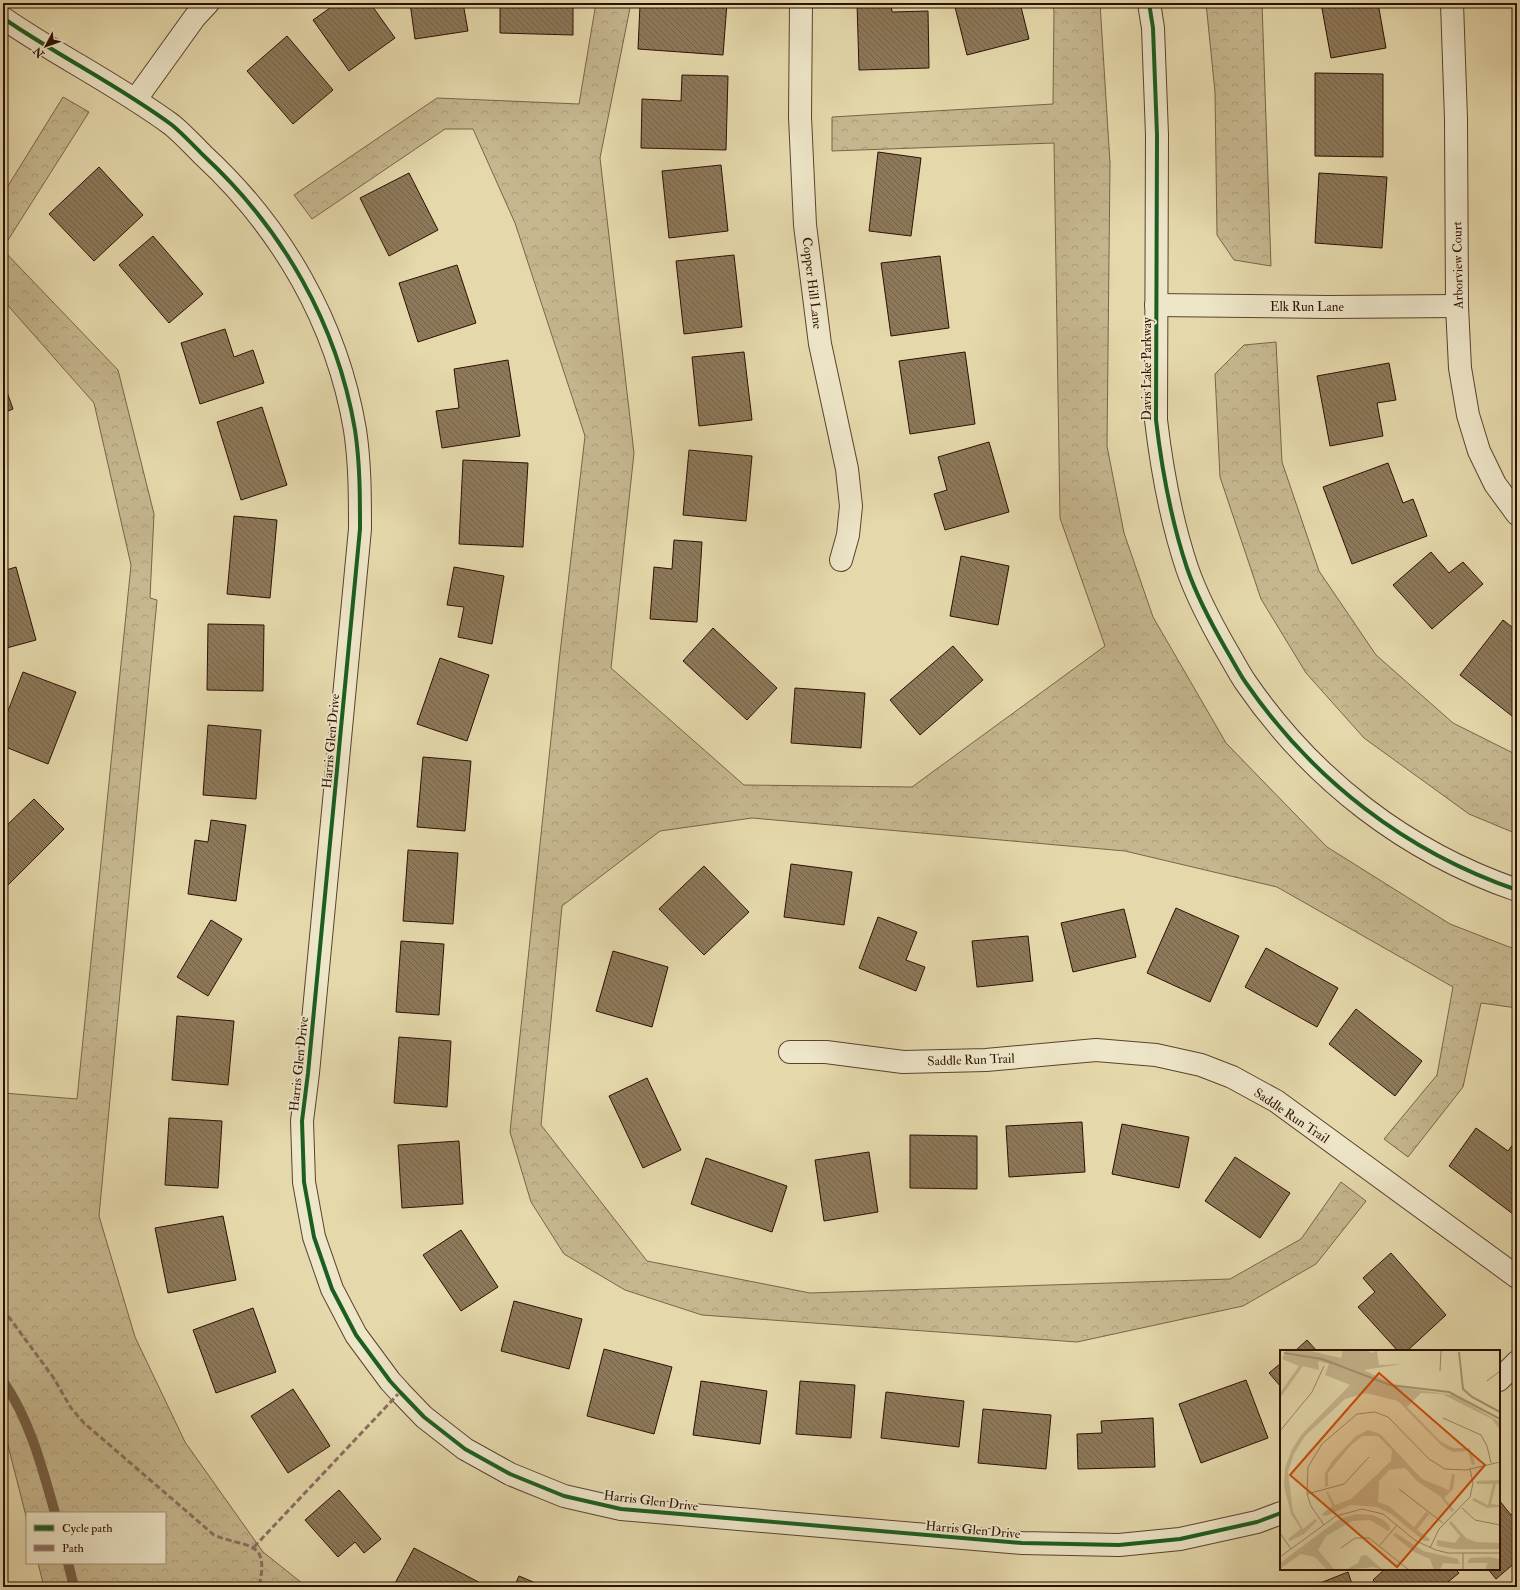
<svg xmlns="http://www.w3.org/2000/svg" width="1520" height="1590" font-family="'IM FELL Double Pica',serif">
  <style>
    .forest { fill: url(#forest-crowns); stroke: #7a6448 }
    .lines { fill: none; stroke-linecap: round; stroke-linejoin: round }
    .stream { stroke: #766045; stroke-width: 10 }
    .building { fill: url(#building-back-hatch); stroke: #2d1002 }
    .minor-casing { stroke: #5b422c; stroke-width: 24 }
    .minor { stroke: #eee6c9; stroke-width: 22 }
    .quiet { stroke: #8d6e63; stroke-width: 3; stroke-dasharray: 6 3; stroke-linecap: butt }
    .cycleway-casing { stroke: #eee6c9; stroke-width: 6 }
    .cycleway { stroke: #1b5e20; stroke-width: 4 }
    .labels { text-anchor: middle; stroke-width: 4; stroke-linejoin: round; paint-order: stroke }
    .street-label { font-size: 13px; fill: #2d1002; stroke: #eee6c9 }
    .inset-river { fill: none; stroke: #a69572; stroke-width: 2 }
    .inset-road { fill: none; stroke: #9b8968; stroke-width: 1 }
    .view { fill: #cc4e0a; fill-opacity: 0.15; stroke: #cc4e0a; stroke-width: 2 }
    .inset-edge { fill: none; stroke: #2d1002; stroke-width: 2 }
  </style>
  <defs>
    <pattern id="forest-crowns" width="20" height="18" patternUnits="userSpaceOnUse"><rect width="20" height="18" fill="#c6b78f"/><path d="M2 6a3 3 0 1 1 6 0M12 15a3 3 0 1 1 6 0" fill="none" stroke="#aa9c7a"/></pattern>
    <pattern id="building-back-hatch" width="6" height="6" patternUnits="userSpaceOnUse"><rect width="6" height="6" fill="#8d795a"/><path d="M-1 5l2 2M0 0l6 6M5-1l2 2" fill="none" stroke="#746248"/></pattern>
  </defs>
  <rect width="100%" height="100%" fill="#e5d9ac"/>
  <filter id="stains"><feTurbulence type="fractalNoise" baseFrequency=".005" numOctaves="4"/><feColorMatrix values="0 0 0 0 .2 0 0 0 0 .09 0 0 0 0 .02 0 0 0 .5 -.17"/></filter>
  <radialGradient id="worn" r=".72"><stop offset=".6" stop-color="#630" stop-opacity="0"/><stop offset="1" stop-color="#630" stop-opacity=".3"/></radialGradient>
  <g class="forest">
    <path d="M596,3H631L600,158L634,453L611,668L744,785L912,787L1105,646L1060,518L1054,143L832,151V117L1053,104L1054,11L1052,3H1100L1110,163L1107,446L1124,533L1153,617L1226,743L1327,847L1450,924L1517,950V1008L1481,1003L1463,1087L1408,1157L1384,1139L1437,1075L1453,987L1277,887L1125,851L752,818L660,831L562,906L541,1125L647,1261L810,1293L1230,1279L1301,1239L1341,1182L1366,1201L1316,1264L1243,1306L1077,1342L702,1315L625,1290L564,1254L531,1202L510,1132L559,662L585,436L515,223L473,129H445L312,219L294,195L437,98L579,104Z"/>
    <path d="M1206,3H1262L1271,266L1234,260L1217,235L1215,92Z"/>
    <path d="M63,97L89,112L3,248V194Z"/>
    <path d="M3,250L118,370L154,514L150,598L157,600L99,1216L135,1337L185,1442L263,1552L307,1587H44L38,1563H165V1513H27V1520L3,1426V1093L77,1099L131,565L94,403L3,300Z"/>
    <path d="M1276,342L1282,462L1319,571L1376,655L1453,723L1517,755V834L1469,814L1364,738L1306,673L1261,599L1220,477L1215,374L1244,345Z"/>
  </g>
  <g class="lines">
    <g class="stream">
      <path d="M3,1381C30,1420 42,1467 55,1513"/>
      <path d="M68,1563L74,1587"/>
    </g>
  </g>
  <g class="building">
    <path d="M337,3H370L395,38L349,71L313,20Z"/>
    <path d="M410,3H463L468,31L415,39Z"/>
    <path d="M500,3H573V35L500,33Z"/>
    <path d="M663,3H727L723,55L638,49L640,5L662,7Z"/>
    <path d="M857,3H891L892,12L928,11L929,68L859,70Z"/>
    <path d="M954,3H1020L1029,39L967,55Z"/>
    <path d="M1321,3H1378L1386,48L1331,58Z"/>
    <path d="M287,36L333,90L293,124L247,71Z"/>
    <path d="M1315,73L1383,74V157L1315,156Z"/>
    <path d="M682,75L728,76L726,150L641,148L642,99L681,101Z"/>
    <path d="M878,152L921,158L911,236L869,231Z"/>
    <path d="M721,165L728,231L669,238L662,171Z"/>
    <path d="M99,167L143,215L94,261L49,214Z"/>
    <path d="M409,173L438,230L389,256L360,198Z"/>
    <path d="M1319,173L1387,177L1382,248L1315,243Z"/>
    <path d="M153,236L203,294L169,323L119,265Z"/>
    <path d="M734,255L742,327L684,334L676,261Z"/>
    <path d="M940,256L949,328L891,336L881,263Z"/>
    <path d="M457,265L476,323L418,342L399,283Z"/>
    <path d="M225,329L234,357L253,350L264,383L200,404L181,343Z"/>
    <path d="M744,352L752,420L699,426L692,357Z"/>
    <path d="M965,352L975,424L910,434L899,361Z"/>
    <path d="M508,360L520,436L442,448L436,411L459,408L454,369Z"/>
    <path d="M1389,363L1396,400L1377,403L1383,436L1330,446L1317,376Z"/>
    <path d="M3,381L13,409L3,413Z"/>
    <path d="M262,407L287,485L241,500L217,422Z"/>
    <path d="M989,442L1009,512L945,530L934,494L947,490L938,457Z"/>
    <path d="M689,450L752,456L746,521L683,515Z"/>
    <path d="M463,460L528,463L523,547L459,544Z"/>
    <path d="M1388,463L1403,503L1413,499L1427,536L1352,564L1323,487Z"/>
    <path d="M234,516L277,520L270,598L227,594Z"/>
    <path d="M674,540L702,542L697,622L650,619L654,567L672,569Z"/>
    <path d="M1431,552L1449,573L1463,562L1483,584L1432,629L1393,585Z"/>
    <path d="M961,556L1009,566L998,625L950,616Z"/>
    <path d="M16,567L36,640L3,649V571Z"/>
    <path d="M454,567L504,576L492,644L458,637L464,607L447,605Z"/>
    <path d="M1503,620L1517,631V720L1460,675Z"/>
    <path d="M208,624L264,625L263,691L207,690Z"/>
    <path d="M713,628L777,688L747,720L683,661Z"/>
    <path d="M953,646L983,680L920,735L890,700Z"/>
    <path d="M440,658L489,675L467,741L417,724Z"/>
    <path d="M23,672L76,692L48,764L3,746V724Z"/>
    <path d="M795,688L865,693L861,748L791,743Z"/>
    <path d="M208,725L261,730L256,799L203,795Z"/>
    <path d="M423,757L471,761L465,831L417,827Z"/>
    <path d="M34,799L64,829L8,885L3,880V829Z"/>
    <path d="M211,820L246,825L236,901L188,894L195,840L208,842Z"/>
    <path d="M408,850L458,853L453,924L403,921Z"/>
    <path d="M791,864L852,872L844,925L784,917Z"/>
    <path d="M704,866L749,912L704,955L659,909Z"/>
    <path d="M1176,908L1239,936L1210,1002L1147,973Z"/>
    <path d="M1124,909L1136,957L1073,972L1061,923Z"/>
    <path d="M878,917L917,932L906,960L925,967L916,991L859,968Z"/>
    <path d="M211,920L242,939L208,996L177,977Z"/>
    <path d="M1028,936L1033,981L977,987L972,941Z"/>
    <path d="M401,941L444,944L439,1015L396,1012Z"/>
    <path d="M1266,948L1338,988L1317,1027L1245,987Z"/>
    <path d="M613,951L668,967L652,1027L596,1011Z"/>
    <path d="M1356,1009L1422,1061L1395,1096L1329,1044Z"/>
    <path d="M177,1016L234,1021L228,1085L172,1080Z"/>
    <path d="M399,1037L451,1041L447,1107L394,1103Z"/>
    <path d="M647,1078L681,1150L643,1168L609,1096Z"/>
    <path d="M169,1118L222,1121L218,1188L165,1185Z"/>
    <path d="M1082,1122L1085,1172L1009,1177L1006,1126Z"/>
    <path d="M1122,1124L1189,1137L1179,1188L1112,1174Z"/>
    <path d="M1476,1128L1508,1151L1517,1139V1217L1449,1166Z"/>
    <path d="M910,1135L977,1136V1189L910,1188Z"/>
    <path d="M459,1141L463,1204L402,1208L398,1145Z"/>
    <path d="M869,1152L878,1212L824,1221L815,1160Z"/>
    <path d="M1235,1157L1290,1193L1260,1238L1205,1201Z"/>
    <path d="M706,1158L787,1186L772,1232L691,1204Z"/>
    <path d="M223,1216L236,1280L168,1293L155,1228Z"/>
    <path d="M461,1230L498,1287L461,1311L423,1255Z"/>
    <path d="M1391,1253L1446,1315L1407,1351H1398L1358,1307L1375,1292L1363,1278Z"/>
    <path d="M514,1301L582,1319L569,1369L501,1351Z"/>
    <path d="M253,1308L276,1372L216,1393L193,1330Z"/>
    <path d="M1307,1340L1317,1351H1295Z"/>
    <path d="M604,1349L672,1367L654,1434L587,1416Z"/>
    <path d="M1281,1363V1387L1269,1373Z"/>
    <path d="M1246,1380L1268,1438L1201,1463L1179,1404Z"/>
    <path d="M701,1381L767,1391L760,1444L693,1435Z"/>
    <path d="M800,1381L855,1385L851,1438L796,1434Z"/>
    <path d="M293,1389L330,1446L288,1473L251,1416Z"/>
    <path d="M886,1392L964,1401L959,1447L881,1438Z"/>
    <path d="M983,1409L1051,1415L1046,1469L978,1463Z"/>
    <path d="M1153,1418L1155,1467L1078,1469L1077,1434L1102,1433L1101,1421Z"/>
    <path d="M339,1490L381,1539L364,1553L355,1542L338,1557L305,1520Z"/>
    <path d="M1499,1500L1511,1515L1517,1510V1561L1496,1579L1488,1569H1499Z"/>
    <path d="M414,1548L486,1586V1587H397L394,1585Z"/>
    <path d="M1385,1569H1455L1459,1573L1442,1587H1379L1373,1580Z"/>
    <path d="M1348,1572L1353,1587H1310Z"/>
    <path d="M519,1576L545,1587H514Z"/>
  </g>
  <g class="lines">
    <g class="minor-casing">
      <g id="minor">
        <path d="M801,3L800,117L805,225L820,344L847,469L851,506L848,535L841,560"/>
        <path d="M1149,3L1153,28L1157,135L1156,420C1162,471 1171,520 1187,568C1197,597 1212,625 1227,651C1233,661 1239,673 1246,683C1313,780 1406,852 1517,890"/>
        <path d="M1452,3L1456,119L1457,306L1460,368L1468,415L1479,451L1495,484L1517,514"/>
        <path d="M3,18C58,56 118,85 172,125C183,134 193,145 203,155C282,228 337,323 355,430C360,463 360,496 360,529L308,1073L302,1121L304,1182L314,1237L332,1289L356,1335L390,1381L400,1392L424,1417L465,1449L510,1474L564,1496L621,1509L1022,1543L1119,1545L1180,1539L1257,1522L1281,1513"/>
        <path d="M136,99L195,17L208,3"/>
        <path d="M1156,305L1328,307L1457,306"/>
        <path d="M790,1052H826L903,1062L986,1060L1096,1050L1156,1055L1201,1065L1232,1077L1276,1101L1517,1277"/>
        <path d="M1499,1380L1517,1362"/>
      </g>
    </g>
    <use href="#minor" class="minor"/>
    <g class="quiet">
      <path d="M3,1309L53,1377L71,1408L84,1423L214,1535C247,1549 270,1538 259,1587"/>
      <path d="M254,1547L400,1392"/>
    </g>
    <g class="cycleway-casing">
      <g id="cycleway">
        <path d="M1149,3L1153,28L1157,135L1156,420C1162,471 1171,520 1187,568C1197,597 1212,625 1227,651C1233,661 1239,673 1246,683C1313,780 1406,852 1517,890"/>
        <path d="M3,18C58,56 118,85 172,125C183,134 193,145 203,155C282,228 337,323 355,430C360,463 360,496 360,529L308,1073L302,1121L304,1182L314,1237L332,1289L356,1335L390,1381L400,1392L424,1417L465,1449L510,1474L564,1496L621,1509L1022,1543L1119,1545L1180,1539L1257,1522L1281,1513"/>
      </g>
    </g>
    <use href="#cycleway" class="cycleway"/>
  </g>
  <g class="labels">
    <g class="street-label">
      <text transform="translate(1457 265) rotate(-91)" y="5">Arborview Court</text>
      <text transform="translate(813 283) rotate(83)" y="5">Copper Hill Lane</text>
      <text x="1307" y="311">Elk Run Lane</text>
      <text transform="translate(1146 369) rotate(-90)" y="5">Davis Lake Parkway</text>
      <text transform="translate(330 741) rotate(-85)" y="5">Harris Glen Drive</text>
      <text transform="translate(971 1059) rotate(-2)" y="5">Saddle Run Trail</text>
      <text transform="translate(298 1064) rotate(-84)" y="5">Harris Glen Drive</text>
      <text transform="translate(1292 1115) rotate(34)" y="5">Saddle Run Trail</text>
      <text transform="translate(651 1500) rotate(7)" y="5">Harris Glen Drive</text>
      <text transform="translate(973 1529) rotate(5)" y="5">Harris Glen Drive</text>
    </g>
  </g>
  <g transform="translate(1280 1350)">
    <rect width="220" height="220" fill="#e5d9ac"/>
    <path d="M210,207L220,209V220H205Z" fill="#c6b78f"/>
    <path d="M6,0H26L61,8L63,0H87L91,3L97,1L99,15L123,14L84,20L119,37L173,45L220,72V80L212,69L162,44L141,43L127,57L160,91L173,98H190L195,114L192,115L188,101L173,102L162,96L118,51L86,43L65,49L25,86L14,104L8,122L13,162L23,179L35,169L37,171L24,184L10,191L8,189L21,179L11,164L4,136L5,118L12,99L22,84L70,35L45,25L49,14L38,11L39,20L23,16L0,48V43L19,16L2,9ZM88,80L100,84L142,129L169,140L172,124H175L173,139L164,148L174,160L172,162L160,146L138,132L125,118L109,120L99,131L98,152L109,156L134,177L146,162L149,164L137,180L150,189L149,191H144L111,164L97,157L71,155L46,166L41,165L52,156L46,142H48L55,155L71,149L111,111L112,100L98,86H83L71,95L48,123V136L45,137V123L53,110L76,86ZM220,130V134H216L211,154L220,155V157L207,158L192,150L194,148L208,155L213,134H197L196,131ZM76,164L92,165L102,169L109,175L110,179L108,181L90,170L72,171L46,186L38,200L55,220H47L35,207L21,204L0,219V213L58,170ZM171,171L186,188L196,192L220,193V199H175L157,196V190L175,193L180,186L169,173ZM116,183L143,201L178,209L180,214L163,213L160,220H154L150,209L134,202L113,185ZM86,205L103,220L93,217L65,220L78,213L81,206ZM210,207L208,213H187L190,208Z" fill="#c6b78f"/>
    <path class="inset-river" d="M179,2L183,39L192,47L220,62M4,3L42,9L110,35L169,42L220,69"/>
    <path class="inset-road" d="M160,21L161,0M207,31L220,21M163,68L201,85L207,96L211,113M0,81L32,42L44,16M119,139L163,173M27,144L64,134L89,107M182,158L195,170L220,175M44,175L31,156L27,144L28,117L42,94L77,64L95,62L108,67L149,109L165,119L186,120L220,112M0,183L11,199M100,195L117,175M61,198L75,188H89L129,220M150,198L159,179L190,147L193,133L190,119M183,203V220M0,207L56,166L82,159L103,164L136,191L156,200L168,203H220"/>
    <path class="view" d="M99,23L205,115L117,217L10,125Z"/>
    <rect width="220" height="220" class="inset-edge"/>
  </g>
  <rect width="1520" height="1590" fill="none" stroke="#e5d9ac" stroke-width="16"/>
  <rect x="4" y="4" width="1512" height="1582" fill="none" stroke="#2d1002" stroke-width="2"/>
  <rect x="8" y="8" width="1504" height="1574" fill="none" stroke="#2d1002"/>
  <rect x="26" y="1512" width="140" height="52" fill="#eee6c9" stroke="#a19079"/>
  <rect x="34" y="1525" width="20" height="6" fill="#1b5e20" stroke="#a19079"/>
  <text x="62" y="1532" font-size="12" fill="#2d1002">Cycle path</text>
  <rect x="34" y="1545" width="20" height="6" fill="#8d6e63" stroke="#a19079"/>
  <text x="62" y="1552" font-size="12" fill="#2d1002">Path</text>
  <g transform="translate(46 46) rotate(229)" stroke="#eee6c9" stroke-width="3" paint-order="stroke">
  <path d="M0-3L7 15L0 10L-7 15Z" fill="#2d1002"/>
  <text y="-6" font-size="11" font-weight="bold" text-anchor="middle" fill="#2d1002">N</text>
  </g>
  <rect width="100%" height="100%" filter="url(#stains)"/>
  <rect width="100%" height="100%" fill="url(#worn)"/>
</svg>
